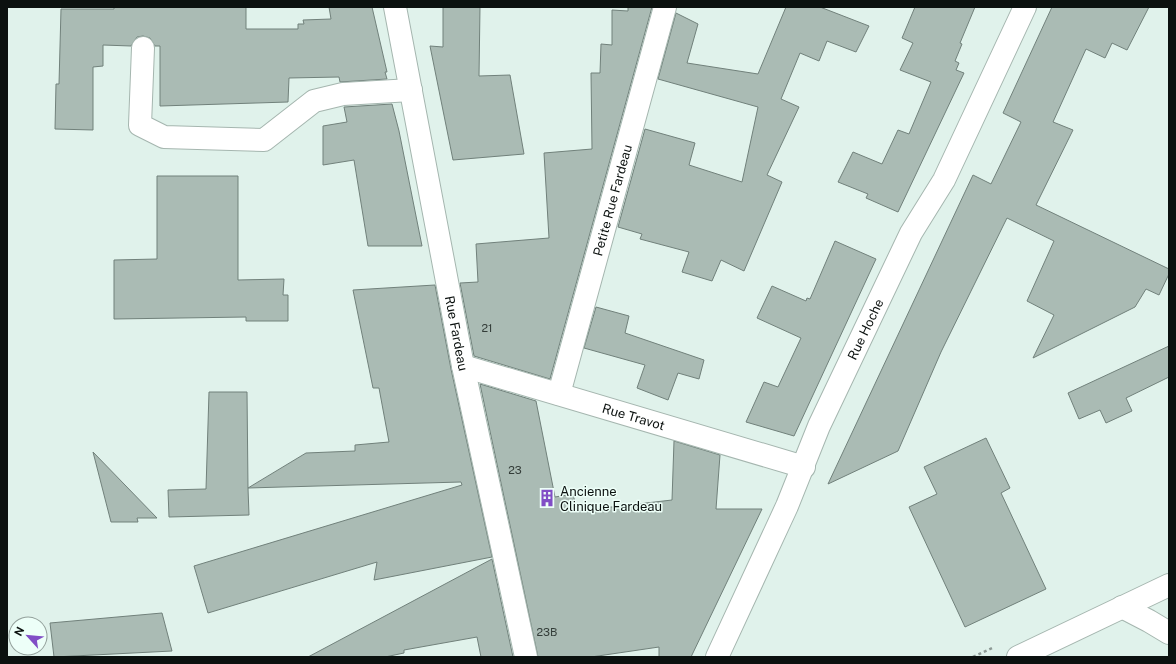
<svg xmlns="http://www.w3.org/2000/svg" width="1176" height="664" font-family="'Public Sans',sans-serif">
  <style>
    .building { fill: #aabbb4; stroke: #71817b }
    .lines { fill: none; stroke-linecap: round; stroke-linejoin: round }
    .street-casing { stroke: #a5b6af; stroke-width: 24 }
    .secondary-casing { stroke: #a5b6af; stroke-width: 24 }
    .path { stroke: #8d9a95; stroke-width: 2.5; stroke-dasharray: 3 3; stroke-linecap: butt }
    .street { stroke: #fff; stroke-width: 22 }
    .secondary { stroke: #fff; stroke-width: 22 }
    .labels { text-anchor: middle; stroke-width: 3; stroke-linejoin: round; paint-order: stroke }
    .number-label { font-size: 11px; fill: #333c38 }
    .street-label { font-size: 13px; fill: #0b110f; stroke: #edfff8 }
    .poi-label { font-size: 13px; fill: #0b110f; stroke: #edfff8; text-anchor: start }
  </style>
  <rect width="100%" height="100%" fill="#e0f2eb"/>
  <g class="building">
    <path d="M114,7H246V29H298V24H304L303,20L331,19L329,7H372L387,72H385L387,79L340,82L339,77L289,78L288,102L160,106V46H155L150,38L143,36L137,37L131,46L103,45V66L93,67V130L55,129L56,84H59L61,9H114Z"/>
    <path d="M443,7H480L479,76L510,75L524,154L453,160L430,46L443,47Z"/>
    <path d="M628,7H652L550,379L474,356L460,283L478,282L476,244L549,238L544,153L592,149L591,73H600L601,44L612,45V10L628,11Z"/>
    <path d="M786,7H820L869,26L856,52L827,41L819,61L800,53L781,99L799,107L767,175L782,182L744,271L721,260L712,281L682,272L689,252L640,239L642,234L618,227L645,129L695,143L689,165L742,182L758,107L658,79L676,13L698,24L687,63L758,74Z"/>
    <path d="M915,7H975L960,43L962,44L955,61L959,63L956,70L964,73L898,212L866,198L868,194L838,182L853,152L882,164L898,130L909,134L931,82L900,70L913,43L902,38Z"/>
    <path d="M1052,7H1149L1127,50L1112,43L1105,58L1086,49L1053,122L1073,130L1036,205L1169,269V274L1159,295L1146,289L1135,307L1033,358L1054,315L1027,301L1054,241L1007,218L941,352L898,451L828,484L973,175L991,184L1021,122L1003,113Z"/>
    <path d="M392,104L399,131L422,246H368L354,160L323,165V126L347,122L344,107Z"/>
    <path d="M157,176H238V280L284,279L283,295H288V321H246V317L114,319V260L157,259Z"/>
    <path d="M835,241L876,259L794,436L746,422L764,382L778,387L801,338L757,318L772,286L806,301L807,298L810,299Z"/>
    <path d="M435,285L451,369L492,557L374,580L377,562L208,613L194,566L462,485L461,482L248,488L249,515L169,517L168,490L206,489L209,392H247L248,488L306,453L355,451V445L389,442L379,388H373L353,290Z"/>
    <path d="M596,307L629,316L625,333L704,360L699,379L678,373L668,400L637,388L645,365L584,348Z"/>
    <path d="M1169,346V377L1126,398L1132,411L1106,423L1100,410L1079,419L1068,393Z"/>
    <path d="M480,384L536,401L555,497L573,494L577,511L672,500L674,441L720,455L716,509H762L691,657H659V647L591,657H538Z"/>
    <path d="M986,438L1010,488L1001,493L1046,589L965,627L909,507L937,494L924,467Z"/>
    <path d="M93,452L157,518H137L138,522H111Z"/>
    <path d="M492,559L513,657H481L477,637L404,650V653L385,657H308Z"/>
    <path d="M162,613L172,651L54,657L50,623Z"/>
  </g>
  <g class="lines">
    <g class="street-casing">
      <g id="street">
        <path id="s1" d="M395,7L463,366L526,657"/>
        <path d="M143,48L140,125L164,137L264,140L314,101L343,94L411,90"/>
        <path id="s2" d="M463,366L804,467"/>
        <path id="s3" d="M559,394L665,7"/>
        <path id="s4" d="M717,657L787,506L819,426L911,233L944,180L1025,7"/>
      </g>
    </g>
    <g class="secondary-casing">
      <g id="secondary">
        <path d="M1122,607L1149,621L1169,633"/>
        <path d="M1018,657L1169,585"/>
      </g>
    </g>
    <path class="path" d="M973,657L992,648"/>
    <use href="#street" class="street"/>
    <use href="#secondary" class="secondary"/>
  </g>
  <defs>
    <g id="building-bare" transform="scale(1.38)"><path d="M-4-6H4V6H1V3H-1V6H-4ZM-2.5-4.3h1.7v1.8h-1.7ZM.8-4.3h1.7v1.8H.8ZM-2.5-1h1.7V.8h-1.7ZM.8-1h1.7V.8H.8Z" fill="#814ec6" stroke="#edfff8" stroke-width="2.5" paint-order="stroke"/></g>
  </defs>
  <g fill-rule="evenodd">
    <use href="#building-bare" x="547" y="498"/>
  </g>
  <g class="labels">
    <g class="number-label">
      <text x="487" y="332">21</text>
      <text x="515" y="474">23</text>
      <text x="547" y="636">23B</text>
    </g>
    <g class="street-label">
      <text dy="5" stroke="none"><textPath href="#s3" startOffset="201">Petite Rue Fardeau</textPath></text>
      <text dy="5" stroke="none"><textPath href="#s4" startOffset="360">Rue Hoche</textPath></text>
      <text dy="5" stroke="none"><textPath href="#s1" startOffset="332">Rue Fardeau</textPath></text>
      <text dy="5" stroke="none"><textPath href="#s2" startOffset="178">Rue Travot</textPath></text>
    </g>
    <g class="poi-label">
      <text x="560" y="496">Ancienne<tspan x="560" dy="15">Clinique Fardeau</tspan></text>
    </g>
  </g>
  <rect width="1176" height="664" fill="none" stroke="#0b110f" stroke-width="16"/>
  <g transform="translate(28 636) rotate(297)"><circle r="19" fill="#edfff8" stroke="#93a09b"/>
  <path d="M0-3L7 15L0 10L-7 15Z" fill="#814ec6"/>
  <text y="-6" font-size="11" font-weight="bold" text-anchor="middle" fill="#0b110f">N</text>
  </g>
</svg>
